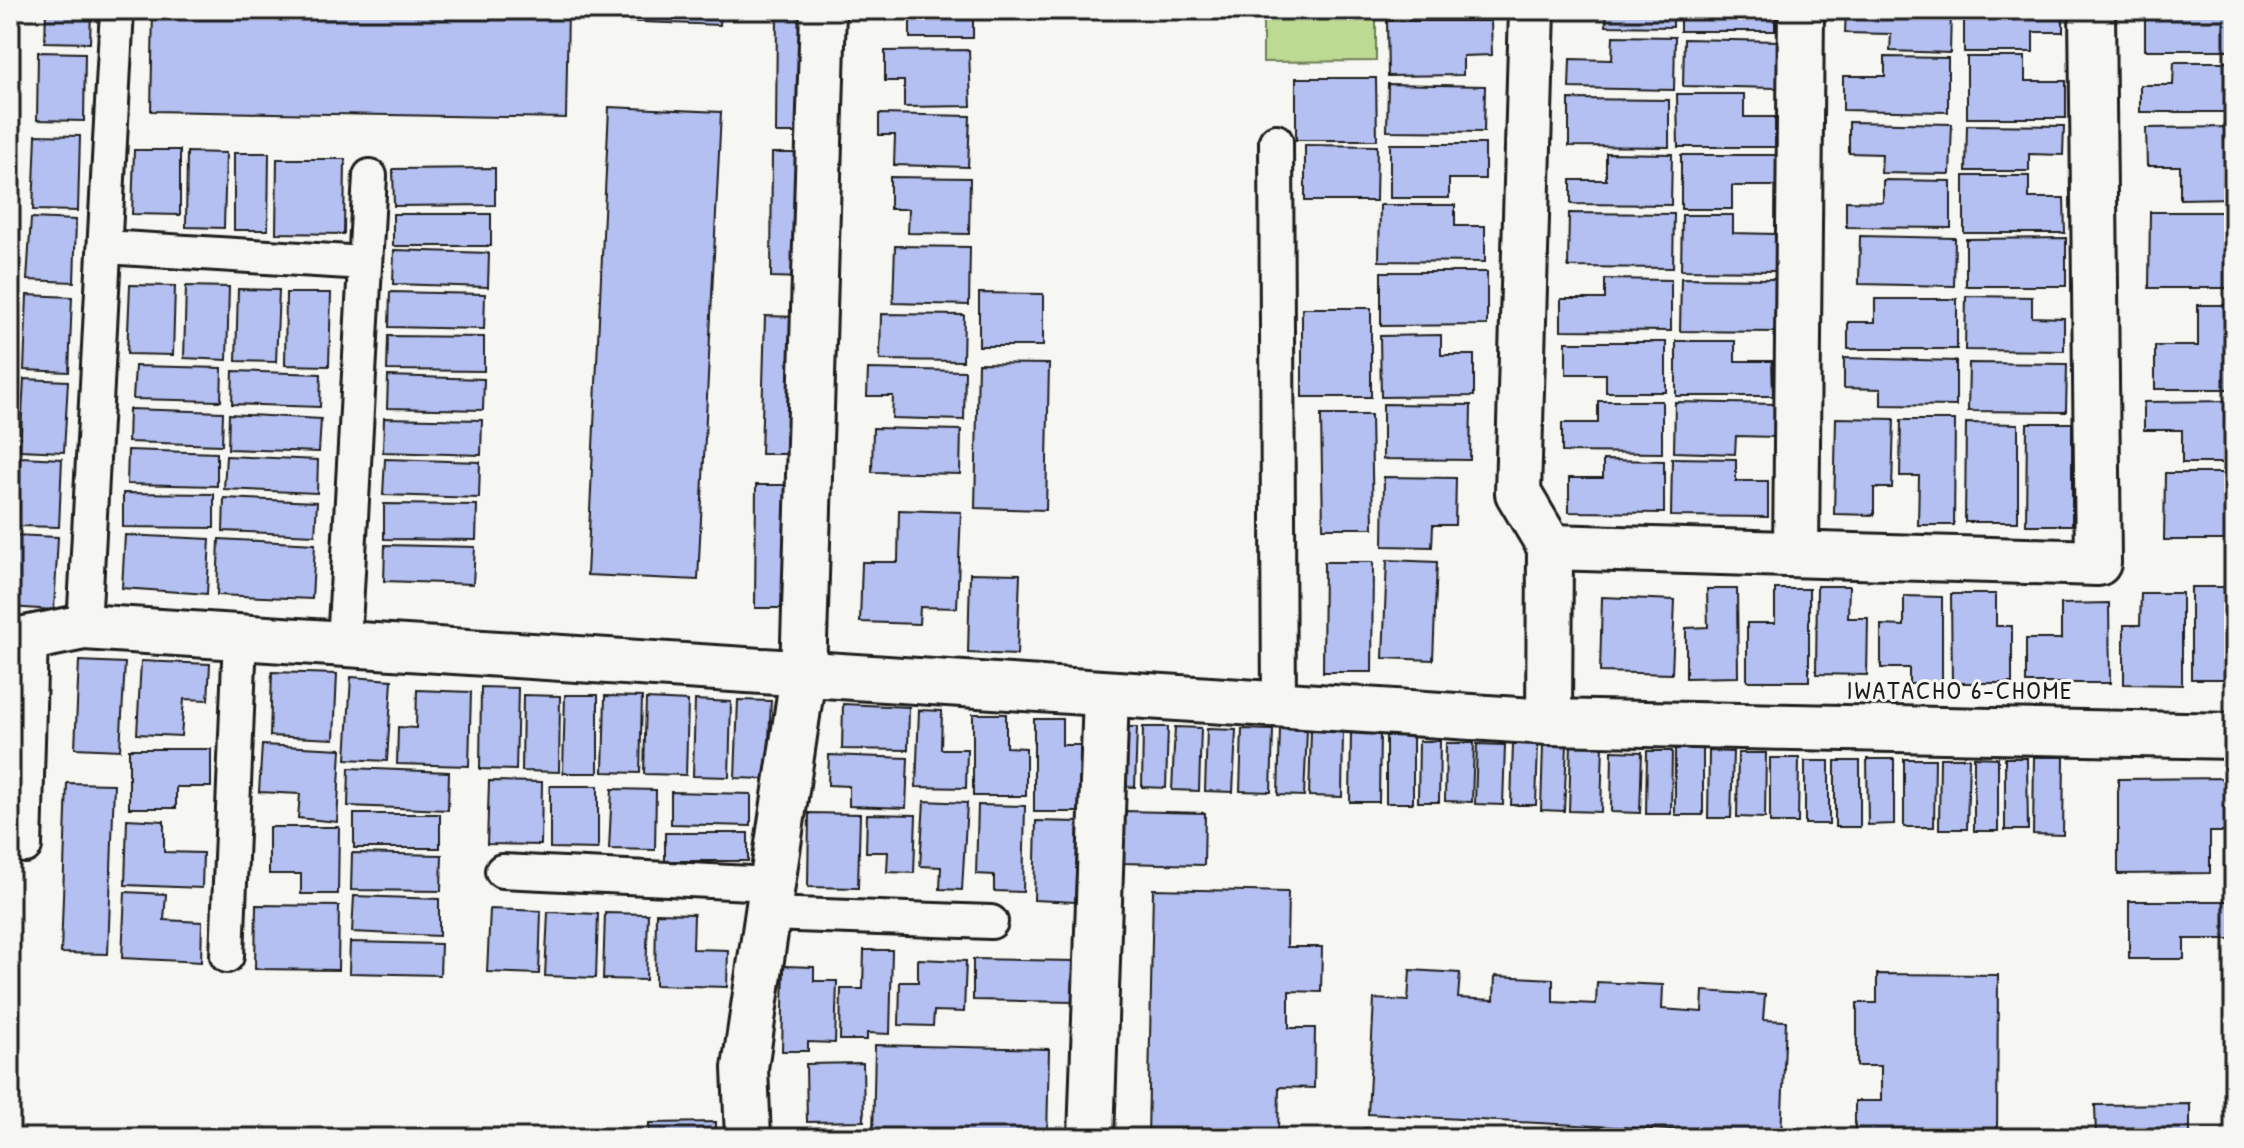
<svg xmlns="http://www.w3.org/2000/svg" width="2244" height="1148" font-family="'Patrick Hand',sans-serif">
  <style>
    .green { fill: #bdda92; stroke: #6c7b57; stroke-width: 2 }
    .building { fill: #b4c0f1; stroke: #1c1c1c; stroke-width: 2 }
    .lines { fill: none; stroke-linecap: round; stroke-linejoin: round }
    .service-casing { stroke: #1c1c1c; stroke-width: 38 }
    .minor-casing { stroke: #1c1c1c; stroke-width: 50 }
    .service { stroke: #f6f6f2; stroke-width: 32 }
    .minor { stroke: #f6f6f2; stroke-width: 44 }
    .labels { text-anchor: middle; stroke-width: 6; stroke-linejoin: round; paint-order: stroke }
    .neighbourhood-label { font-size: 26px; letter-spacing: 2px; fill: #1c1c1c; stroke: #f6f6f2 }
  </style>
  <rect width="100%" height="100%" fill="#f6f6f2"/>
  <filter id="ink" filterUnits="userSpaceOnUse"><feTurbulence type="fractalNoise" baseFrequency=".0125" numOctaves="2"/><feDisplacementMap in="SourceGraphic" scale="16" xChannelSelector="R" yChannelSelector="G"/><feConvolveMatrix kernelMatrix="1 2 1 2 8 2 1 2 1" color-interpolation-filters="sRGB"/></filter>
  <g filter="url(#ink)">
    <path class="green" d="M1263,10H1376V61L1263,62Z"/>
    <g class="building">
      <path d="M46,10H91L90,43L45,42Z"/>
      <path d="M153,10H568L566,118L151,111Z"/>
      <path d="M616,10H721L720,25L616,21Z"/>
      <path d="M777,10H809V133H776Z"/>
      <path d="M891,10H973V38H910V11Z"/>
      <path d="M1607,10H1673V27L1606,26Z"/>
      <rect x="1680" y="10" width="95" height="21"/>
      <path d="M1846,10H1951L1950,53L1890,51L1891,34L1845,33Z"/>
      <path d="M1964,10H2063V32H2033V52H1964Z"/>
      <rect x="2145" y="10" width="87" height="40"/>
      <path d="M1387,21H1491L1492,55L1463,56V75L1388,76Z"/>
      <path d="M1613,36L1675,37L1674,90L1569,88L1570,59L1612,60Z"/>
      <path d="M1684,39L1780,41L1779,88L1683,86Z"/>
      <path d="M969,50L971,106L904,107V81H885V51Z"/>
      <path d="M38,52L85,53L84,121L37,120Z"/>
      <path d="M1885,57L1948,58V112L1843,110V76H1885Z"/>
      <path d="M1967,57H2025V81H2066V118H1967Z"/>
      <path d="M2174,62H2234V112H2140V85H2173Z"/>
      <path d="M1296,78H1376L1377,140H1296Z"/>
      <path d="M1388,84L1485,86L1484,132L1387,131Z"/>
      <path d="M1677,94H1744V117H1775V147H1678Z"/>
      <path d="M1569,99L1669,100V147L1569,146Z"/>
      <path d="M609,107L721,112L698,580L587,575Z"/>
      <path d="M879,114L970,116L968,167L894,165L895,135H879Z"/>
      <path d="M1849,122L1952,124L1950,174L1881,173L1882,154L1849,153Z"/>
      <path d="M1967,125L2064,126L2063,155L2029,154V171H1966Z"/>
      <path d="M2234,127V198L2180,199V166H2147L2146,128Z"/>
      <path d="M36,135L80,136L78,211L33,210Z"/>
      <path d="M1390,144H1485V179H1449V198H1390Z"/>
      <path d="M1305,145L1377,146L1376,201H1305Z"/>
      <path d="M134,150H180V215L132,214Z"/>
      <path d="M187,152L226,153L224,228L186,227Z"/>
      <path d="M234,153H269L268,230H234Z"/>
      <path d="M772,153H806L805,278L771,277Z"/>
      <path d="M1606,153L1672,154L1671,205L1571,204V180H1606Z"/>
      <path d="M1681,155H1781V186H1732V209H1681Z"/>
      <path d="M277,159H345L344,234L276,233Z"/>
      <path d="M495,168V205L394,206L393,169Z"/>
      <path d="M1964,176H2029V198H2064L2065,233H1964Z"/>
      <path d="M890,177L970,178L969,234L908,233L909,209H890Z"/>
      <path d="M1883,180L1951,181V228L1846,227V201L1883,202Z"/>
      <path d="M1380,205H1455V226H1485V262L1379,261Z"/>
      <path d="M2150,212H2234V288H2149Z"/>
      <path d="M1569,213L1674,214L1673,268L1568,267Z"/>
      <rect x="393" y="214" width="98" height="32"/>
      <path d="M1682,215H1733V233L1775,234V271L1681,270Z"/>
      <path d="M31,218L76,220L74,282L27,280Z"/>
      <path d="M1860,236L1955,238L1954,286L1859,284Z"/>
      <path d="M2066,238V286H1966V239Z"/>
      <path d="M895,246L970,247L969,305L893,303Z"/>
      <path d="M394,250L489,253L488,287L393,284Z"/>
      <path d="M10,267H14L10,359Z"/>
      <path d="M1381,272H1487V325L1381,326Z"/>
      <path d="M1681,278L1775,279V332L1680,331Z"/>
      <path d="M1605,279L1671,280V331L1561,330V299H1605Z"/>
      <path d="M130,285L175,286L173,355L127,354Z"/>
      <path d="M186,286L229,287L227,360L184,358Z"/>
      <path d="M238,289L279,290L276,362L236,361Z"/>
      <path d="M390,292L485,294L484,329L389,327Z"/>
      <path d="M286,293H331L329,366L285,365Z"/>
      <path d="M979,293L1043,294V346H979Z"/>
      <path d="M27,295L72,297L69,372L24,370Z"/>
      <path d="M1966,296L2032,297V317L2064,318V351L1965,350Z"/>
      <path d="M1875,299H1957V349H1848V322H1875Z"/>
      <path d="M2198,305H2234V389H2155V346H2198Z"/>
      <rect x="1302" y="308" width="69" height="89"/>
      <path d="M881,314L964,315L963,361L880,360Z"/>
      <path d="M765,316L799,317L796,454H761Z"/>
      <path d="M1441,335V355H1474V396L1381,397L1380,336Z"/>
      <path d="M388,336L484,337V371L387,370Z"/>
      <path d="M1676,341H1735V361H1772L1773,396H1676Z"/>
      <path d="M1566,342H1666V392H1606V374H1566Z"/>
      <path d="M1844,358L1956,361V406L1881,405V389L1844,388Z"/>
      <path d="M978,363L1049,364L1046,510L975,508Z"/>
      <path d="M1969,363L2067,364L2066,412L1968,411Z"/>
      <path d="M135,366L222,368L221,401L133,399Z"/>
      <path d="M868,369L965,371L964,420L892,418L893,396H867Z"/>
      <path d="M233,371L321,374L320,407L232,404Z"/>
      <path d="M388,376L484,379L483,410L387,408Z"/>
      <path d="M24,379L68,381L64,452L20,450Z"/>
      <path d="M1598,401H1662V453L1562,452V423H1598Z"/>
      <path d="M2234,401V463H2182V430H2144V402Z"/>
      <path d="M1675,402L1777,404L1776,437L1736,436L1735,454L1674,452Z"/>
      <path d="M1383,404L1471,405L1470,460L1383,459Z"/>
      <path d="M129,409L223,412L222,445L128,442Z"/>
      <path d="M229,414L321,419L319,452L228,449Z"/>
      <path d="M1321,415H1371L1373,528H1323Z"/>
      <path d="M384,418L482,420L481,455L383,452Z"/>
      <path d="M1836,418L1894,419L1892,488H1874V515L1834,514Z"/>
      <path d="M1901,420H1955L1954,525H1918L1919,476H1900Z"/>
      <path d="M1966,423L2018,424V522H1965Z"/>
      <path d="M2027,423H2072V525H2026Z"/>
      <path d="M873,428L961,430L960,474L872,472Z"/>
      <path d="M128,450L217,453V486L127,484Z"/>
      <path d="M226,456L318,460L317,493L224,489Z"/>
      <path d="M20,457L62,459L59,527L18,526Z"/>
      <path d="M1672,458L1736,459V481H1768V517L1671,516Z"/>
      <path d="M385,459L480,462L479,498L383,495Z"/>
      <path d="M1603,460L1664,461V513L1569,512V478H1603Z"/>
      <path d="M2165,473H2234V540H2164Z"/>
      <path d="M1384,477L1456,478L1455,525H1433L1432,547L1383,546Z"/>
      <path d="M756,485H788V608H755Z"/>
      <path d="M123,493L214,494V528L123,527Z"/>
      <path d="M224,498L317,502L315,535L223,531Z"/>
      <path d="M384,504L477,505L476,540L384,539Z"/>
      <path d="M899,510L961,512L957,608L920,607L919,624L860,622L862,562H898Z"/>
      <path d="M12,535L58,537L54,610L10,607Z"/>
      <path d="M125,535L210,539L207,594L122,588Z"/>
      <path d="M219,539L315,544L312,599L217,595Z"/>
      <path d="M385,545L475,547L473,584L384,581Z"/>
      <path d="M1387,560L1437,562L1433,660L1383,658Z"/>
      <path d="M1324,562H1373L1372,672H1323Z"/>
      <path d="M970,573L1020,574L1017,655L968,653Z"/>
      <path d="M1817,586H1849L1848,618H1868L1867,675L1816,674Z"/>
      <rect x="2191" y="587" width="43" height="92"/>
      <path d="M1707,589H1737L1738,677L1686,678V628L1708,627Z"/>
      <path d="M1775,589H1809V681H1747V623H1775Z"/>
      <path d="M2141,593H2182V685L2124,684V625H2140Z"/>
      <path d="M1951,594H1996V626H2012V683H1952Z"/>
      <path d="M1904,596L1942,597V684H1909V668H1881V625L1904,626Z"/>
      <path d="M1602,597L1675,600L1672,674L1600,672Z"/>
      <path d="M2109,603L2110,683H2026V639H2061V604Z"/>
      <path d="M79,661L125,663L120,750L75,748Z"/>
      <path d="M141,661L210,664L208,700L184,699L181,736L137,734Z"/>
      <path d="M272,672L337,674L334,739L270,736Z"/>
      <path d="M351,677L392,680L387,761L346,759Z"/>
      <path d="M481,687L518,688L516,770L480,769Z"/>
      <path d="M417,690L471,692L469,766L397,764L398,727L416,728Z"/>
      <path d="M523,695L560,696L559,772L522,771Z"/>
      <path d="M565,695H598V773H563Z"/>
      <path d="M605,696L642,697L640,773L603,772Z"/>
      <path d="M646,699L688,701L686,775L644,774Z"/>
      <path d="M695,700L731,702L729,777L693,776Z"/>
      <path d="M738,700L771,701L767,779L735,778Z"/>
      <path d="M843,704L909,707L908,750L842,749Z"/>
      <path d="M919,710L942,711L941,749H967L966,788L916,787Z"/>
      <path d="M973,714H1006V747L1026,748V796H973Z"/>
      <path d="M1034,719H1062V745H1080V812H1034Z"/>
      <path d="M1115,727H1137L1135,787L1112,786Z"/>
      <path d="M1143,727H1168L1166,788L1142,787Z"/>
      <path d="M1175,727L1201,728L1199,791L1172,790Z"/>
      <path d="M1207,729L1236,730L1233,792L1205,791Z"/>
      <path d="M1242,729L1273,730L1271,792L1240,791Z"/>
      <path d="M1280,729L1307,730L1304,796L1278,795Z"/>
      <path d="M1311,731L1343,732L1342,797L1309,796Z"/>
      <path d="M1351,732L1380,733L1379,802H1350Z"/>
      <rect x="1386" y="736" width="27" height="67"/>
      <path d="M1419,741H1440L1439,802H1418Z"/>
      <path d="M1446,743H1474L1472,802L1445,801Z"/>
      <path d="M1571,743L1603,744L1601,812L1569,811Z"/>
      <path d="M1477,744L1505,745L1503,805L1475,804Z"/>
      <path d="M1513,744H1538L1536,805H1511Z"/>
      <path d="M262,745L341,749L337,822L298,818L300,794L259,792Z"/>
      <path d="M1543,745H1567L1564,811L1541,810Z"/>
      <path d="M1703,748V815H1675V749Z"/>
      <path d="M129,749H211V787H176V808H129Z"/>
      <path d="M1612,751L1642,752L1640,813L1611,812Z"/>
      <path d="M1647,751H1672L1671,814H1646Z"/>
      <path d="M1709,751L1733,752L1731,818H1708Z"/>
      <path d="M1738,753H1766L1765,818L1737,817Z"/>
      <path d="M829,755L908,758L906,808L849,806V786L828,785Z"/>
      <path d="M1974,757L1998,758V831H1974Z"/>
      <path d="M2034,757H2064L2063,835L2033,834Z"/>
      <path d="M1770,758H1799L1798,823H1770Z"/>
      <path d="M1940,758H1969L1967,829H1939Z"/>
      <path d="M2005,758H2027L2028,830H2005Z"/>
      <path d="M1867,759H1894V824L1868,825Z"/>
      <path d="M1904,759H1935L1934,827H1904Z"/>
      <rect x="1805" y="761" width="24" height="63"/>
      <rect x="1835" y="761" width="25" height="66"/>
      <path d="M349,768L449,772L448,810L348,806Z"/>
      <path d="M2234,778V832H2210V873L2118,874V779Z"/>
      <path d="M489,781L542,782L541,845L487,844Z"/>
      <path d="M67,783L114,784L108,954L61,953Z"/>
      <path d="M550,786H598V849L550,848Z"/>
      <path d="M612,789L656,790L655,850L609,849Z"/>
      <path d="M671,792L751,794V826L671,824Z"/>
      <path d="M924,801L967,803L962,890L940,889L941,867L920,866Z"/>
      <path d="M978,805L1025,806L1023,892L994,891V875L976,874Z"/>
      <path d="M1124,811L1205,813L1204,865L1122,863Z"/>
      <path d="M809,813L860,814L858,888L808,887Z"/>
      <rect x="354" y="814" width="86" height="34"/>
      <path d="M867,814L916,815L914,873L887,872L888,852H866Z"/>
      <path d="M127,819L164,821V852L203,853L202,888L125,885Z"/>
      <path d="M1036,821L1078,822L1075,902L1034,900Z"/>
      <path d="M269,827H339L338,894H301V874H269Z"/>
      <rect x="665" y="833" width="83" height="28"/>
      <path d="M352,853L442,855L441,891L351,890Z"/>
      <path d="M1153,889L1288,892L1287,947H1322L1321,992L1289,991V1028H1315L1314,1088L1279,1087L1278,1138H1148Z"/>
      <path d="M125,892L166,894L164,920L202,922L201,962L122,958Z"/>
      <path d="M354,896L439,899V936L352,932Z"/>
      <path d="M2129,901H2234V939H2184V959H2129Z"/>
      <path d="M256,905L339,906L338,970L255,969Z"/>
      <path d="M490,909L541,911L539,974L487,972Z"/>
      <path d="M548,912L598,914L596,978L545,976Z"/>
      <path d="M605,913L648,914L646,980L603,979Z"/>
      <path d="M656,913L694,914L693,949L728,950L727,987L655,985Z"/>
      <path d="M350,942L441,944L440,975L349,973Z"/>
      <path d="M864,950H892L890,1034L867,1033V1040H840L841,989H863Z"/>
      <path d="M918,959L966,961L964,1012L934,1011L933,1026L899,1025L900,982H918Z"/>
      <path d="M973,959L1074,961L1073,1002L973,1000Z"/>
      <path d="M784,966L814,967V981H837L835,1043L808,1042V1051H782Z"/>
      <path d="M1410,970L1460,973L1458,998L1494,1000L1495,976L1553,979V1002L1596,1004L1597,982L1663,985L1662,1009L1702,1012L1703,991L1765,995L1763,1020L1786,1021L1781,1136L1368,1114L1374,999L1408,1001Z"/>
      <path d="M1877,974L1998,975L1997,1138H1855V1101H1881V1066H1857V1003H1877Z"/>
      <path d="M875,1045L1049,1049L1047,1138H873Z"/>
      <path d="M863,1063L864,1121L807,1122L806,1064Z"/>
      <path d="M2190,1104V1138H2096L2095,1105Z"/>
      <path d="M716,1122V1138H649V1123Z"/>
      <path d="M1364,1128L1388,1129V1138H1364Z"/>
      <rect x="783" y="1129" width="84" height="9"/>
      <path d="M1544,1132L1567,1133V1138H1544Z"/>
    </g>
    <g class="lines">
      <g class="service-casing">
        <g id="service">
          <path d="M1276,141L1279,704"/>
          <path d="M105,247L365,263"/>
          <path d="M84,627L117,10"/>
          <path d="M344,644L370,176"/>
          <path d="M25,846L31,637"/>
          <path d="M502,871L772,884"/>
          <path d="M768,914L991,922"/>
          <path d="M227,956L240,637"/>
        </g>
      </g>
      <g class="minor-casing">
        <g id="minor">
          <path d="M1532,10L1518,493L1550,547L1549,722"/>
          <path d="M1550,547L2098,563L2092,10"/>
          <path d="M1796,554L1801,10"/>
          <path d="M10,642L84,627L1549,722L2234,736"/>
          <path d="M748,1138L745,1068L803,675L823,10"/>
          <path d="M1091,1138L1106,694"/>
        </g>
      </g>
      <use href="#service" class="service"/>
      <use href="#minor" class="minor"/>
    </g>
  </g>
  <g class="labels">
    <g class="neighbourhood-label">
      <text x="1960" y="699">IWATACHO 6-CHOME</text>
    </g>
  </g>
  <rect width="2244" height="1148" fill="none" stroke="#f6f6f2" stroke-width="40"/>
  <rect x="20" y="20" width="2204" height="1108" fill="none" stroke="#1c1c1c" stroke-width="3" filter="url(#ink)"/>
</svg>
